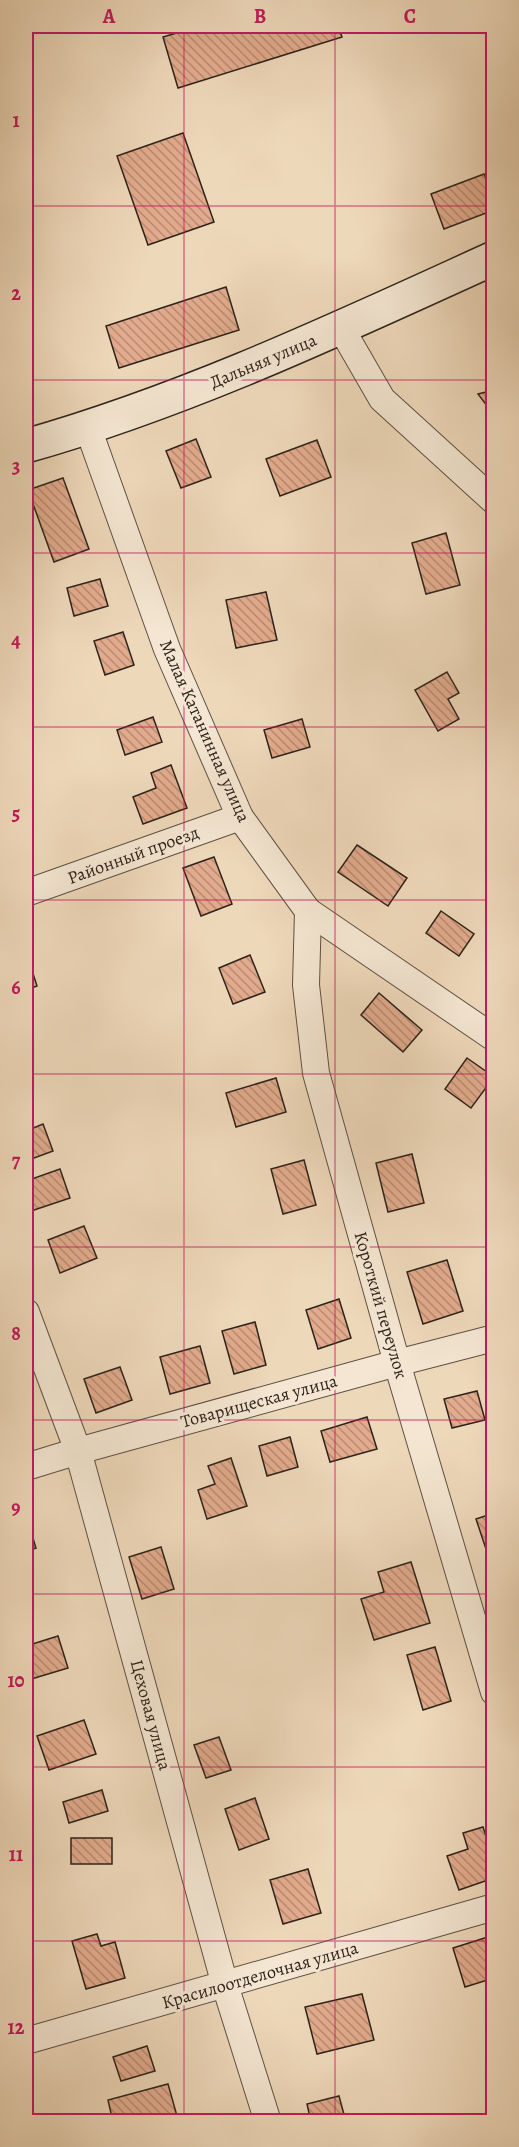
<svg xmlns="http://www.w3.org/2000/svg" width="519" height="2147" font-family="Alegreya,serif">
  <style>
    .building { fill: url(#building-back-hatch); stroke: #2d231b; stroke-width: 1.5 }
    .lines { fill: none; stroke-linecap: round; stroke-linejoin: round }
    .street-casing { stroke: #5d5043; stroke-width: 28 }
    .secondary-casing { stroke: #2d231b; stroke-width: 36 }
    .street { stroke: #f4e6d2; stroke-width: 26 }
    .secondary { stroke: #f4e6d2; stroke-width: 33 }
    .grid { fill: none; stroke: #c2185b; stroke-width: 1.5; stroke-opacity: 0.55 }
    .labels { text-anchor: middle; stroke-width: 6; stroke-linejoin: round; paint-order: stroke }
    .street-label { font-size: 18px; fill: #2d231b; stroke: #f4e6d2 }
    .neatline { fill: none; stroke: #c2185b; stroke-width: 2 }
    .grid-label { font-size: 20px; text-anchor: middle; font-weight: bold; fill: #c2185b }
  </style>
  <defs>
    <pattern id="building-back-hatch" width="6" height="6" patternUnits="userSpaceOnUse" patternTransform="scale(1.5)"><rect width="6" height="6" fill="#e2ab8d"/><path d="M-1 5l2 2M0 0l6 6M5-1l2 2" fill="none" stroke="#b88b72"/></pattern>
  </defs>
  <rect width="100%" height="100%" fill="#eed8ba"/>
  <filter id="stains"><feTurbulence type="fractalNoise" baseFrequency=".00333" numOctaves="4"/><feColorMatrix values="0 0 0 0 .2 0 0 0 0 .09 0 0 0 0 .02 0 0 0 .5 -.17"/></filter>
  <radialGradient id="worn" r=".72"><stop offset=".6" stop-color="#630" stop-opacity="0"/><stop offset="1" stop-color="#630" stop-opacity=".3"/></radialGradient>
  <g class="building">
    <path d="M200,26H338L342,37L178,88L163,37Z"/>
    <path d="M183,133L214,222L148,245L117,156Z"/>
    <path d="M484,174L494,198V210L444,229L431,194Z"/>
    <path d="M226,287L239,330L119,368L106,326Z"/>
    <path d="M494,390V415L478,394Z"/>
    <path d="M196,439L211,477L181,488L166,451Z"/>
    <path d="M317,440L331,477L280,496L266,459Z"/>
    <path d="M63,478L89,549L54,562L28,490Z"/>
    <path d="M446,533L460,585L426,594L412,543Z"/>
    <path d="M100,579L108,606L74,616L67,588Z"/>
    <path d="M266,592L277,640L236,648L226,600Z"/>
    <path d="M123,632L134,665L105,675L94,641Z"/>
    <path d="M447,672L459,693L448,699L459,719L438,731L415,690Z"/>
    <path d="M153,717L162,742L125,755L117,730Z"/>
    <path d="M302,719L310,747L272,758L264,730Z"/>
    <path d="M171,765L187,808L143,824L133,797L156,788L151,773Z"/>
    <path d="M357,845L407,878L388,906L338,872Z"/>
    <path d="M214,857L232,904L201,916L183,868Z"/>
    <path d="M441,911L474,934L459,956L426,933Z"/>
    <path d="M250,955L265,992L233,1004L219,968Z"/>
    <path d="M31,967L37,986L26,990V969Z"/>
    <path d="M379,993L422,1030L403,1052L361,1015Z"/>
    <path d="M467,1058L494,1077L471,1108L445,1089Z"/>
    <path d="M276,1078L286,1112L236,1127L226,1093Z"/>
    <path d="M43,1124L53,1151L26,1161V1131Z"/>
    <path d="M412,1154L424,1203L388,1212L376,1163Z"/>
    <path d="M304,1160L316,1205L283,1214L271,1169Z"/>
    <path d="M60,1169L70,1198L31,1211L26,1196V1181Z"/>
    <path d="M84,1226L97,1258L60,1273L48,1240Z"/>
    <path d="M494,1258V1289L486,1260Z"/>
    <path d="M447,1260L463,1311L423,1324L407,1272Z"/>
    <path d="M339,1299L351,1338L318,1349L306,1310Z"/>
    <path d="M255,1322L266,1365L234,1374L222,1331Z"/>
    <path d="M200,1346L210,1383L170,1394L160,1357Z"/>
    <path d="M120,1367L132,1400L96,1413L84,1379Z"/>
    <path d="M477,1391L485,1420L452,1428L444,1399Z"/>
    <path d="M367,1417L377,1449L330,1462L321,1431Z"/>
    <path d="M290,1437L298,1467L267,1476L259,1446Z"/>
    <path d="M231,1458L247,1506L207,1519L198,1490L215,1484L208,1466Z"/>
    <path d="M494,1513V1563L491,1564L476,1519Z"/>
    <path d="M26,1515L36,1548L26,1552Z"/>
    <path d="M161,1547L174,1589L142,1599L129,1557Z"/>
    <path d="M411,1562L430,1623L374,1640L361,1599L384,1592L378,1572Z"/>
    <path d="M58,1636L68,1668L28,1680L26,1670V1646Z"/>
    <path d="M435,1647L451,1701L423,1710L407,1655Z"/>
    <path d="M84,1720L96,1754L49,1770L37,1736Z"/>
    <path d="M219,1737L231,1770L206,1778L194,1745Z"/>
    <path d="M102,1790L108,1811L69,1823L63,1802Z"/>
    <path d="M255,1798L269,1839L239,1850L225,1809Z"/>
    <path d="M483,1827L494,1860V1878L459,1890L447,1856L468,1849L463,1833Z"/>
    <rect x="71" y="1838" width="41" height="26"/>
    <path d="M308,1869L321,1913L283,1924L270,1880Z"/>
    <path d="M97,1934L101,1946L115,1942L125,1978L86,1989L72,1941Z"/>
    <path d="M491,1936L494,1945V1978L465,1987L453,1948Z"/>
    <path d="M362,1994L374,2040L317,2054L305,2007Z"/>
    <path d="M147,2046L155,2071L121,2081L113,2057Z"/>
    <path d="M168,2084L177,2116L160,2122H113L108,2100Z"/>
    <path d="M339,2096L346,2122H311L307,2104Z"/>
  </g>
  <g class="lines">
    <g class="street-casing">
      <g id="street">
        <path d="M341,328L382,399L494,501"/>
        <path d="M88,428L167,649L240,817L308,911L494,1038"/>
        <path d="M26,893L240,817"/>
        <path d="M308,911L306,985L316,1073L397,1363L494,1692"/>
        <path d="M26,1312L78,1451L225,1985L268,2122"/>
        <path d="M26,1467L78,1451L397,1363L494,1338"/>
        <path d="M26,2041L494,1907"/>
      </g>
    </g>
    <g class="secondary-casing">
      <path id="secondary" d="M26,446C188,400 340,328 494,258"/>
    </g>
    <use href="#street" class="street"/>
    <use href="#secondary" class="secondary"/>
  </g>
  <path class="grid" d="M184,26V2122M335,26V2122M26,206H494M26,380H494M26,553H494M26,727H494M26,900H494M26,1074H494M26,1247H494M26,1420H494M26,1594H494M26,1767H494M26,1941H494"/>
  <g class="labels">
    <g class="street-label">
      <text transform="translate(263 361) rotate(-23)" y="6">Дальняя улица</text>
      <text transform="translate(205 731) rotate(66)" y="6">Малая Катанинная улица</text>
      <text transform="translate(133 855) rotate(-20)" y="6">Районный проезд</text>
      <text transform="translate(381 1305) rotate(74)" y="6">Короткий переулок</text>
      <text transform="translate(259 1401) rotate(-15)" y="6">Товарищеская улица</text>
      <text transform="translate(151 1715) rotate(75)" y="6">Цеховая улица</text>
      <text transform="translate(260 1975) rotate(-16)" y="6">Красилоотделочная улица</text>
    </g>
  </g>
  <rect width="519" height="2147" fill="none" stroke="#eed8ba" stroke-width="66"/>
  <rect x="33" y="33" width="453" height="2081" class="neatline"/>
  <g class="grid-label">
    <text x="109" y="23">A</text>
    <text x="260" y="23">B</text>
    <text x="410" y="23">C</text>
    <text x="16" y="127">1</text>
    <text x="16" y="300">2</text>
    <text x="16" y="473">3</text>
    <text x="16" y="647">4</text>
    <text x="16" y="820">5</text>
    <text x="16" y="994">6</text>
    <text x="16" y="1167">7</text>
    <text x="16" y="1340">8</text>
    <text x="16" y="1514">9</text>
    <text x="16" y="1687">10</text>
    <text x="16" y="1861">11</text>
    <text x="16" y="2034">12</text>
  </g>
  <rect width="100%" height="100%" filter="url(#stains)"/>
  <rect width="100%" height="100%" fill="url(#worn)"/>
</svg>
